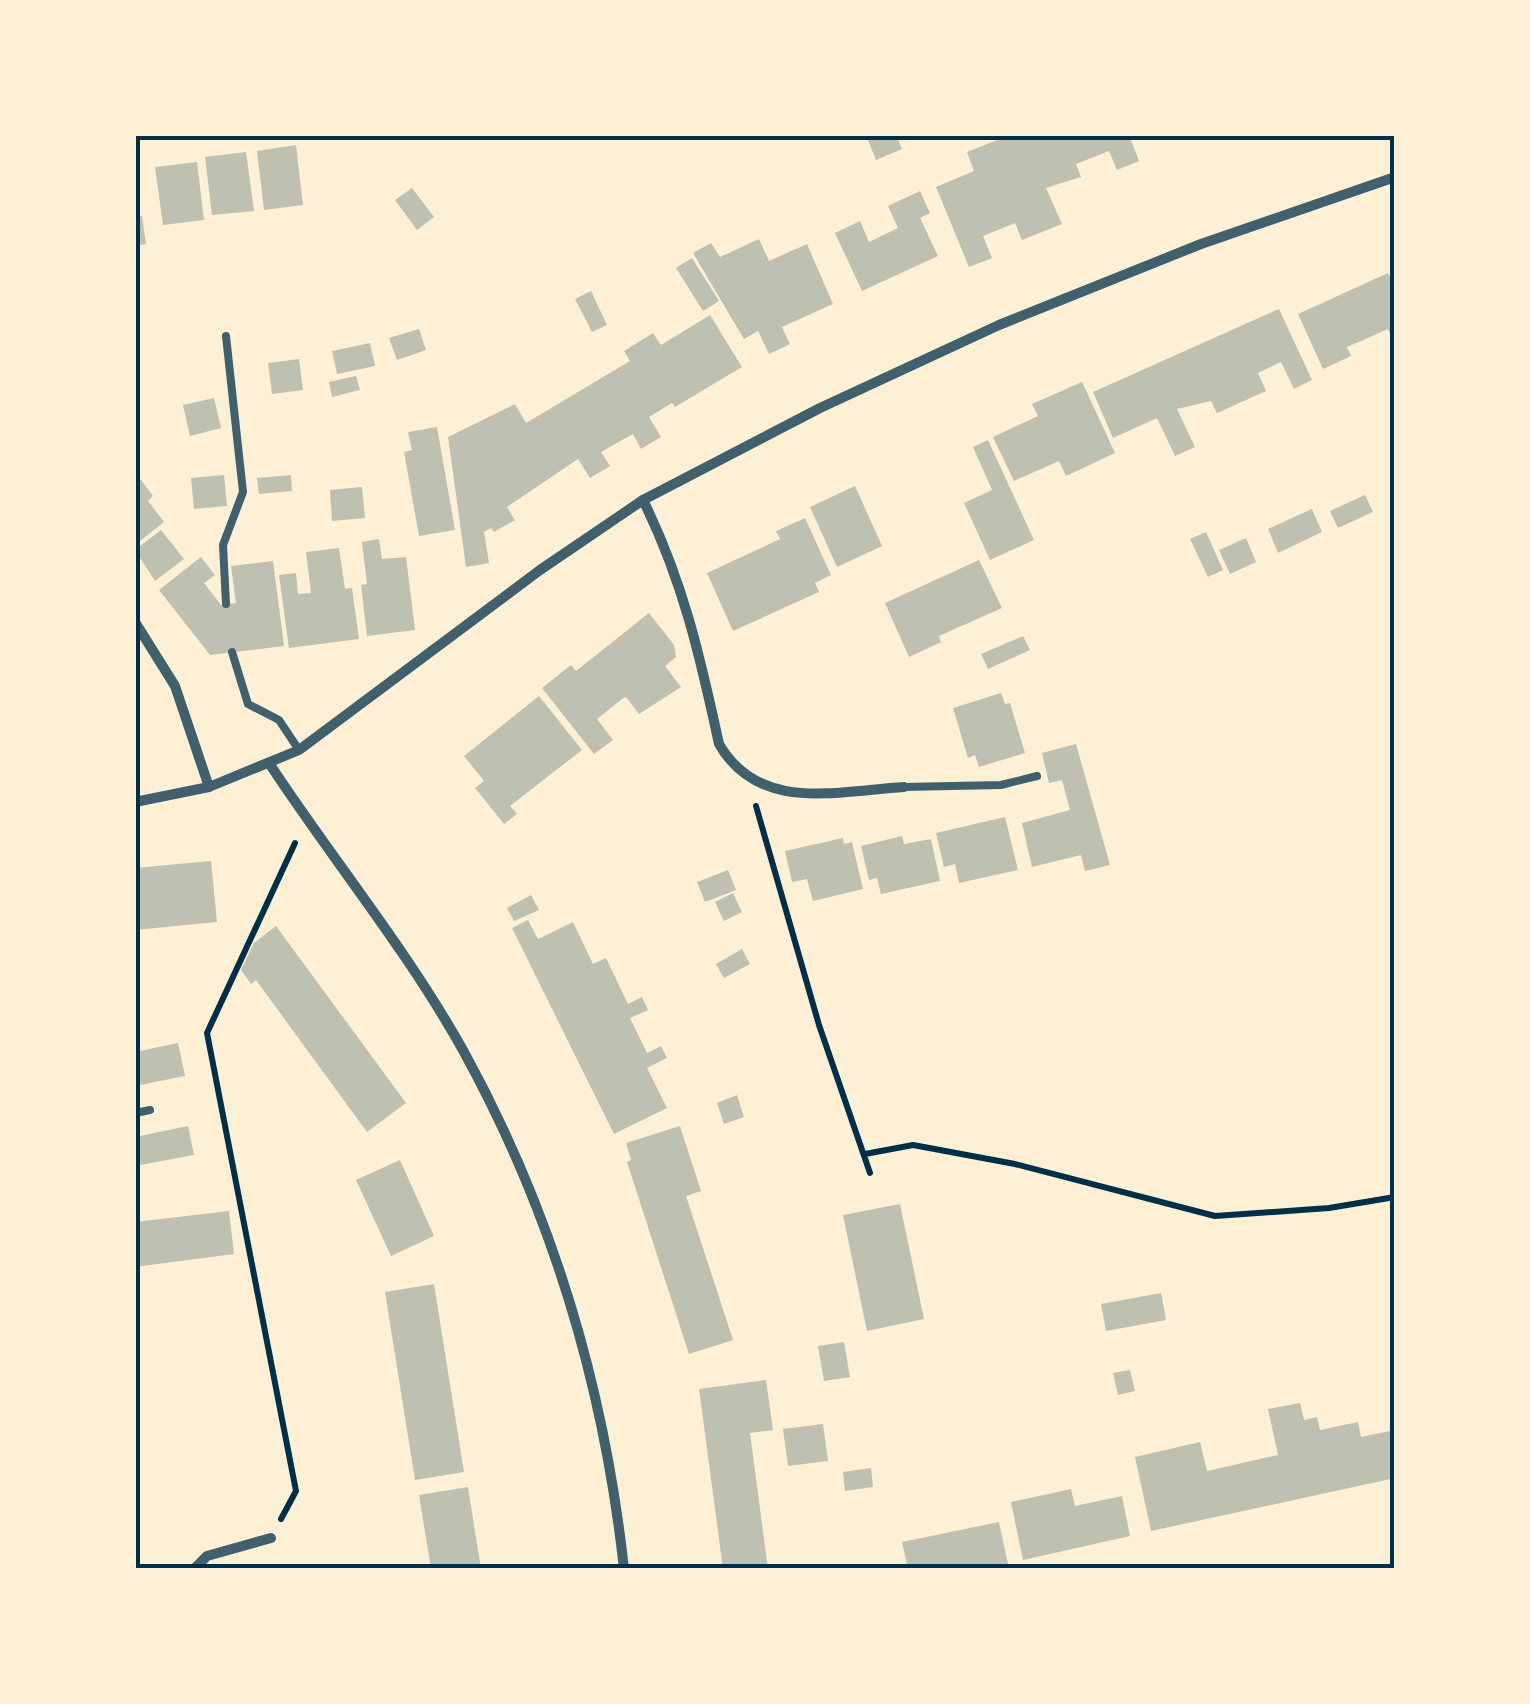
<svg xmlns="http://www.w3.org/2000/svg" width="1530" height="1704" font-family="Karla,sans-serif">
  <style>
    .building { fill: #bec0b2 }
    .lines { fill: none; stroke-linecap: round; stroke-linejoin: round }
    .path { stroke: #003049; stroke-width: 6 }
    .service { stroke: #3f606c; stroke-width: 8 }
    .minor { stroke: #3f606c; stroke-width: 10 }
    .neatline { fill: none; stroke: #003049; stroke-width: 4 }
  </style>
  <rect width="100%" height="100%" fill="#fdf0d5"/>
  <g class="building">
    <path d="M866,135H896L902,149L876,160Z"/>
    <path d="M1010,135H1129L1139,161L1117,170L1109,151L1076,164L1081,177L1046,188L1062,224L1022,240L1015,223L983,236L992,258L969,267L936,187L974,171L967,152Z"/>
    <path d="M296,145L303,205L264,210L257,151Z"/>
    <path d="M246,152L254,211L212,215L205,157Z"/>
    <path d="M197,162L204,220L163,225L155,167Z"/>
    <path d="M412,188L434,217L417,230L395,200Z"/>
    <path d="M920,191L930,213L920,218L938,256L862,291L835,233L860,221L869,242L898,228L888,206Z"/>
    <path d="M142,216L146,244L135,246V217Z"/>
    <path d="M759,239L769,261L807,244L833,304L782,327L790,344L769,354L758,331L744,339L693,253L711,243L720,257Z"/>
    <path d="M692,258L719,301L703,311L676,268Z"/>
    <path d="M1388,273L1395,287V344L1388,329L1347,347L1351,356L1323,369L1298,314Z"/>
    <path d="M591,291L607,325L592,332L575,299Z"/>
    <path d="M1279,309L1312,380L1294,389L1281,362L1258,373L1266,391L1217,413L1211,401L1177,409L1195,447L1175,456L1157,418L1113,438L1093,392Z"/>
    <path d="M710,315L742,367L675,407L672,403L649,417L661,437L641,449L633,434L601,452L610,466L590,478L578,459L507,507L515,520L494,532L491,528L484,532L489,563L466,567L448,437L515,404L526,423L630,361L624,351L653,333L661,345Z"/>
    <path d="M419,329L426,350L397,360L389,338Z"/>
    <path d="M370,343L375,366L337,374L332,351Z"/>
    <path d="M299,359L303,390L272,394L268,363Z"/>
    <path d="M356,376L360,390L332,397L329,382Z"/>
    <path d="M1082,382L1115,453L1066,476L1059,461L1014,481L993,437L1038,416L1032,404Z"/>
    <path d="M214,398L221,428L190,436L183,405Z"/>
    <path d="M437,427L455,530L419,536L404,452L412,450L408,432Z"/>
    <path d="M988,440L1034,540L990,560L964,503L992,490L973,447Z"/>
    <path d="M135,472L153,496L148,501L164,522L135,545Z"/>
    <path d="M224,475L227,506L194,509L191,478Z"/>
    <path d="M291,475L292,491L259,494L257,478Z"/>
    <path d="M855,486L882,546L837,567L810,507Z"/>
    <path d="M362,487L365,518L332,521L330,490Z"/>
    <path d="M1365,495L1373,512L1338,528L1330,511Z"/>
    <path d="M1312,509L1322,532L1278,553L1268,529Z"/>
    <path d="M805,518L831,575L815,583L819,592L733,631L707,573L780,539L776,531Z"/>
    <path d="M161,530L184,559L155,581L135,550Z"/>
    <path d="M1206,532L1223,570L1208,577L1190,539Z"/>
    <path d="M1246,538L1256,562L1230,574L1219,550Z"/>
    <path d="M379,539L382,559L406,557L415,630L367,636L361,585L367,584L362,542Z"/>
    <path d="M339,548L345,589L352,588L359,639L289,648L279,575L296,573L298,594L311,593L306,552Z"/>
    <path d="M201,557L215,575L204,583L221,605L236,603L231,566L273,561L284,646L210,655L159,590Z"/>
    <path d="M979,560L1002,608L939,636L941,642L909,657L885,603Z"/>
    <path d="M649,613L674,645L676,657L665,666L681,687L639,714L626,697L622,699L597,719L613,740L594,754L542,688L571,665L576,671Z"/>
    <path d="M1023,636L1030,650L988,669L981,654Z"/>
    <path d="M1001,693L1005,704L1010,703L1025,753L979,767L975,755L968,758L953,708Z"/>
    <path d="M539,696L582,750L510,806L517,814L504,824L475,788L484,781L464,756Z"/>
    <path d="M1076,744L1110,865L1085,871L1081,855L1032,867L1022,823L1070,810L1062,780L1049,783L1042,753Z"/>
    <path d="M1005,817L1018,870L959,883L955,864L944,867L936,833Z"/>
    <path d="M902,836L904,844L931,839L940,881L881,894L877,878L869,880L861,846Z"/>
    <path d="M843,838L844,844L852,842L863,889L813,901L807,879L792,882L785,851Z"/>
    <path d="M211,861L217,922L135,930V868Z"/>
    <path d="M728,870L736,890L705,902L697,882Z"/>
    <path d="M733,893L742,912L724,921L715,902Z"/>
    <path d="M531,895L539,910L514,921L507,908Z"/>
    <path d="M528,920L538,939L573,922L593,964L606,958L628,1004L642,997L648,1010L630,1018L647,1053L661,1046L667,1058L647,1068L667,1108L614,1134L512,928Z"/>
    <path d="M276,926L406,1103L367,1132L256,980L251,984L241,970L254,943Z"/>
    <path d="M742,949L750,964L724,978L716,964Z"/>
    <path d="M178,1043L185,1076L135,1086V1052Z"/>
    <path d="M737,1095L744,1117L724,1124L717,1103Z"/>
    <path d="M188,1126L194,1155L135,1166V1137Z"/>
    <path d="M680,1126L701,1191L686,1196L733,1340L689,1354L627,1162L631,1160L626,1143Z"/>
    <path d="M400,1160L434,1236L391,1256L356,1180Z"/>
    <path d="M900,1204L924,1319L867,1331L843,1215Z"/>
    <path d="M229,1211L234,1254L135,1267V1222Z"/>
    <path d="M434,1284L464,1472L415,1480L385,1292Z"/>
    <path d="M1161,1293L1166,1320L1106,1331L1101,1304Z"/>
    <path d="M844,1342L850,1377L824,1381L818,1346Z"/>
    <path d="M1130,1370L1135,1391L1118,1395L1113,1373Z"/>
    <path d="M766,1380L773,1430L750,1433L768,1569H723L699,1389Z"/>
    <path d="M1300,1403L1304,1420L1317,1417L1320,1430L1358,1422L1361,1437L1395,1430V1478L1151,1531L1135,1457L1200,1442L1207,1471L1278,1455L1268,1409Z"/>
    <path d="M823,1424L828,1461L788,1466L783,1429Z"/>
    <path d="M871,1468L873,1487L845,1491L843,1472Z"/>
    <path d="M468,1487L481,1569H431L419,1495Z"/>
    <path d="M1071,1489L1075,1506L1122,1496L1130,1536L1023,1560L1011,1502Z"/>
    <path d="M999,1522L1008,1564L985,1569H908L902,1542Z"/>
  </g>
  <g class="lines">
    <g class="path">
      <path d="M756,806L819,1025L870,1173"/>
      <path d="M865,1154L913,1145L1015,1164L1215,1216L1329,1208L1395,1197"/>
      <path d="M281,1519L296,1491L207,1033L295,843"/>
    </g>
    <g class="service">
      <path d="M226,336L243,492L223,545L226,604"/>
      <path d="M232,652L248,704L279,720L299,750"/>
      <path d="M904,787L1001,785L1037,776"/>
      <path d="M135,1113L150,1110"/>
    </g>
    <g class="minor">
      <path d="M643,500C683,581 700,656 719,744C759,813 836,791 904,787"/>
      <path d="M135,622L175,686L209,787"/>
      <path d="M269,763C332,859 408,951 464,1052C553,1214 604,1386 624,1569"/>
      <path d="M135,802L209,787L299,750L540,570L643,500L820,408L999,325L1201,244L1395,177"/>
      <path d="M194,1569L207,1556L271,1538"/>
    </g>
  </g>
  <rect width="1530" height="1704" fill="none" stroke="#fdf0d5" stroke-width="275"/>
  <rect x="138" y="138" width="1254" height="1428" class="neatline"/>
</svg>
